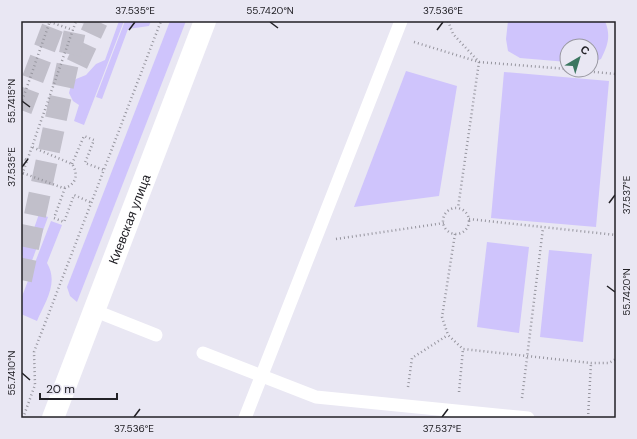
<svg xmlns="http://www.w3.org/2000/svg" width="637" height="439" font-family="'DM Sans',sans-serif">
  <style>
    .green { fill: #cfc4fc }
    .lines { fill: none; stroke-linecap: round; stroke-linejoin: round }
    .primary-tunnel { stroke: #c1bfca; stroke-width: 22; stroke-dasharray: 22 11; stroke-linecap: butt }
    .path { stroke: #96959e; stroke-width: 2.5; stroke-dasharray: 1 3; stroke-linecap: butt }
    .service { stroke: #fff; stroke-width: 13 }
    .minor { stroke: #fff; stroke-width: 22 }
    .ticks { fill: none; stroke: #222126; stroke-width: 1.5 }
    .labels { text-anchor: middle; stroke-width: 4; stroke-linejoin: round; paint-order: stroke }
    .street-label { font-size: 13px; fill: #222126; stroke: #e9e7f3 }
    .neatline { fill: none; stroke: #222126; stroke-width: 1.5 }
    .ticks-label { font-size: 10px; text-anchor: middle; fill: #222126 }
  </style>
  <rect width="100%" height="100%" fill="#e9e7f3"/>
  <g class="green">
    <path d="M119,21H124L84,125L74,121L79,105L73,101L69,93L71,85L76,79L86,75L96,64L105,60Z"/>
    <path d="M125,21H151L149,26L128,29L102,99L96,97Z"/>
    <path d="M170,21H186L77,302L70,296L67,287Z"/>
    <path d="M508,21H605C611,36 608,45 601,59L591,63V46H567V62L520,58L508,51L506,39Z"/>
    <path d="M406,71L457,86L439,196L354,207Z"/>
    <path d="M504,72L609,81L596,227L491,218Z"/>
    <path d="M39,214L48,217L26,277L21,275V261L23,256L21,254V232L32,234Z"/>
    <path d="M51,221L62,225L47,263C59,283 45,302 37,321L21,314V299Z"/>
    <path d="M487,242L529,247L519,333L477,327Z"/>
    <path d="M549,250L592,254L583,342L540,337Z"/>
  </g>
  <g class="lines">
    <g class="primary-tunnel">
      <path d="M77,64L97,21"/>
      <path d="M21,110L55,21"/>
      <path d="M21,280L77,21"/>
    </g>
    <g class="path">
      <path d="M448,21L453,34L479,62L458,208"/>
      <path d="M50,22L73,30"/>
      <path d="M414,42L479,62L567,69"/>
      <path d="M574,70L616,74"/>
      <path d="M21,104L50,21"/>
      <path d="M21,158L27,160"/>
      <path d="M72,164L84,136L94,140L85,163L104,170"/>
      <path d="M23,173L63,188C76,186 79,174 72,164L32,147"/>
      <path d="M21,178L76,21"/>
      <path d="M65,188L54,218L64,222L74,195L92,203"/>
      <circle cx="456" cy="221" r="13"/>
      <path d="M469,219L616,235"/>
      <path d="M455,234L442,317L448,335L463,349L591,363H609L616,359"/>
      <path d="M336,239L444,223"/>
      <path d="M408,387L412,358L448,335"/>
      <path d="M459,392L463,349"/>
      <path d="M522,398L543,228"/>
      <path d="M23,418L35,385L34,352L161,21"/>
      <path d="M588,418L591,363"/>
    </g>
    <g class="service">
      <path d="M93,310L156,335"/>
      <path d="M203,353L316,397L528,418"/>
      <path d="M245,418L401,21"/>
    </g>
    <path class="minor" id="s1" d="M53,418L205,21"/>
  </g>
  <path class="ticks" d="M270,22L278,28M129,30L135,22M437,30L443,22M22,101L30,107M22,167L28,159M609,203L615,195M607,286L615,292M22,373L30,380M134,417L140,409M442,417L448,409"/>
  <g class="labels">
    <g class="street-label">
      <text dy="5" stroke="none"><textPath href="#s1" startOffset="213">Киевская улица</textPath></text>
    </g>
  </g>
  <rect width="637" height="439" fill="none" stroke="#e9e7f3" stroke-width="44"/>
  <g transform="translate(579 58) rotate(38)"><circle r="19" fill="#e9e7f3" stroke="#9998a1"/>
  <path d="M0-3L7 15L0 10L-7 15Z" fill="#3b7660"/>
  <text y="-6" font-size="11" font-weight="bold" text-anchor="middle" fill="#222126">С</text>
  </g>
  <path d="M40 393v6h77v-6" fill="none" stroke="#222126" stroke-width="2"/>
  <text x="46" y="393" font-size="12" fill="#222126" stroke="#e9e7f3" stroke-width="3" paint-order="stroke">20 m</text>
  <rect x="22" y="22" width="593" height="395" class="neatline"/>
  <g class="ticks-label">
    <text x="135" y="14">37.535°E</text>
    <text x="270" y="14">55.7420°N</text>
    <text x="443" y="14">37.536°E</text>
    <text transform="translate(11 101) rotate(-90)" y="4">55.7415°N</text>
    <text transform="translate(11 167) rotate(-90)" y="4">37.535°E</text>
    <text transform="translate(626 195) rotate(-90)" y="4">37.537°E</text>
    <text transform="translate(626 292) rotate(-90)" y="4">55.7420°N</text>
    <text transform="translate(11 373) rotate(-90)" y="4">55.7410°N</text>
    <text x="134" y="432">37.536°E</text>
    <text x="442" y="432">37.537°E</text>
  </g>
</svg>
